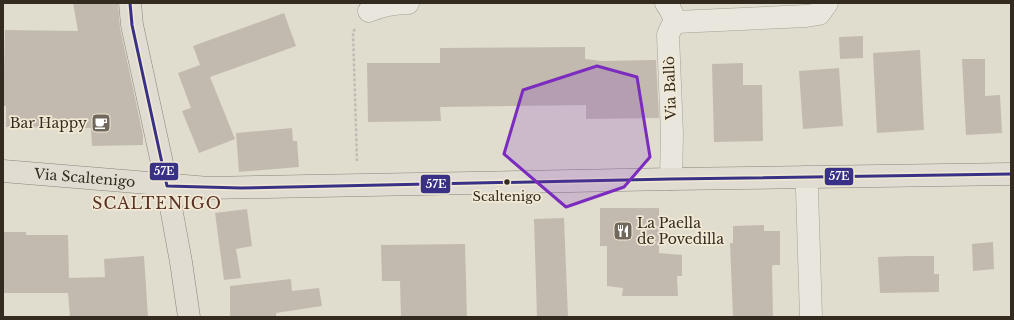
<svg xmlns="http://www.w3.org/2000/svg" width="1014" height="320" font-family="'Libre Baskerville',serif">
  <style>
    .building { fill: #c3baaf }
    .lines { fill: none; stroke-linecap: round; stroke-linejoin: round }
    .minor-casing { stroke: #a6a196; stroke-width: 23 }
    .major-casing { stroke: #8b867d; stroke-width: 23 }
    .path { stroke: #c1bdb5; stroke-width: 2.5; stroke-dasharray: 3 2; stroke-linecap: butt }
    .minor { stroke: #e9e6de; stroke-width: 22 }
    .major { stroke: #e0dcd1; stroke-width: 22 }
    .bus-1-casing { stroke: #f1e9d4; stroke-width: 6 }
    .bus-1 { stroke: #393185; stroke-width: 3 }
    .marked { fill: #7b2cbf; fill-opacity: 0.2; stroke: #7b2cbf; stroke-width: 3; stroke-linejoin: round }
    .bus-dot { fill: #332a20; stroke: #f1e9d4; stroke-width: 1.5 }
    .labels { text-anchor: middle; stroke-width: 3.5; stroke-linejoin: round; paint-order: stroke }
    .bus-label { font-size: 13px; fill: #332a20; stroke: #f1e9d4 }
    .street-label { font-size: 14px; fill: #332a20; stroke: #f1e9d4 }
    .poi-label { font-size: 14px; fill: #332a20; stroke: #f1e9d4; text-anchor: end }
    .quarter-label { font-size: 16px; letter-spacing: 1px; fill: #5a3125; stroke: #f1e9d4 }
    .line-badge { stroke: #f1e9d4; stroke-width: 1.5 }
    .badge-label { font-size: 11px; text-anchor: middle; font-weight: bold; fill: #fff }
  </style>
  <rect width="100%" height="100%" fill="#e0dcce"/>
  <g class="building">
    <path d="M73,3H118L120,28L143,135V145L92,146L91,128L6,127V106H3L5,30L78,31Z"/>
    <path d="M284,13L296,46L210,77L235,139L199,153L182,111L191,108L178,73L200,65L193,46Z"/>
    <path d="M863,36V58L840,59L839,37Z"/>
    <path d="M585,47V59L601,61L656,60L659,118L586,119V105L440,107L441,121L368,122L367,63H440V48Z"/>
    <path d="M920,50L924,130L877,133L873,53Z"/>
    <path d="M962,59H985V96L1000,95L1002,133L966,135Z"/>
    <path d="M743,63V85H762L763,141L714,142L712,64Z"/>
    <path d="M839,68L843,126L803,129L799,71Z"/>
    <path d="M292,128L293,141H297L299,167L239,172L236,133Z"/>
    <path d="M600,208H659V253L682,255V276H677L678,296H622L623,288L607,286V246H600Z"/>
    <path d="M247,209L252,246L236,249L241,278L224,280L215,213Z"/>
    <path d="M564,218L568,317H537L534,219Z"/>
    <path d="M764,225V231H780V265H773L772,267L773,317H733L730,243H733V226Z"/>
    <path d="M3,232H26V235H68L69,278L105,277L104,259L144,256L148,317H70L68,293H3Z"/>
    <path d="M993,242L994,269L973,271L972,244Z"/>
    <path d="M465,244L467,317H401L400,281H382L381,245Z"/>
    <path d="M908,256H934V274H939V292L880,293L878,257Z"/>
    <path d="M291,279L292,291L319,288L322,306L276,313V317H230V286Z"/>
  </g>
  <g class="lines">
    <g class="minor-casing">
      <g id="minor">
        <path d="M666,3L670,9L676,22"/>
        <path d="M369,11C383,5 394,3 408,3"/>
        <path d="M676,22L806,16L819,14L827,3"/>
        <path d="M805,177L807,190L811,317"/>
        <path d="M671,179L672,134L668,35L671,28L676,22"/>
      </g>
    </g>
    <g class="major-casing">
      <g id="major">
        <path d="M130,3L132,25L167,186L181,262L189,317"/>
        <path id="s1" d="M3,171L209,188L671,179L1011,174"/>
      </g>
    </g>
    <path class="path" d="M355,29L353,32L357,161"/>
    <use href="#minor" class="minor"/>
    <use href="#major" class="major"/>
    <g class="bus-1-casing">
      <path id="bus-1" d="M130,3L132,25L167,186L241,188L671,179L1011,174"/>
    </g>
    <use href="#bus-1" class="bus-1"/>
  </g>
  <path class="marked" d="M597,66L637,77L650,157L624,187L566,207L504,154L523,90Z"/>
  <defs>
    <g id="cafe-square" transform="scale(1)"><rect x="-9" y="-9" width="18" height="18" rx="4" fill="#70685d" stroke="#f1e9d4"/><path d="M-5.5-4.5H6V0H3Q3 3.5 0 3.5H-2.5Q-5.5 3.5-5.5 0ZM3-3.2v2h1.7v-2ZM-6 4.5H4V6H-6Z" fill="#fff"/></g>
    <g id="restaurant-square" transform="scale(1)"><rect x="-9" y="-9" width="18" height="18" rx="4" fill="#70685d" stroke="#f1e9d4"/><path d="M-5-6h1v4h1v-4h1v4h1v-4h1v5L-1.5 .5V6h-2V.5L-5-1ZM5-6V6H3V1.5H1.5Q1.5-4 5-6Z" fill="#fff"/></g>
  </defs>
  <g fill-rule="evenodd">
    <use href="#cafe-square" x="101" y="123"/>
    <use href="#restaurant-square" x="623" y="231"/>
  </g>
  <circle class="bus-dot" cx="507" cy="182" r="3.5"/>
  <g class="labels">
    <g class="bus-label">
      <text x="507" y="201">Scaltenigo</text>
    </g>
    <g class="street-label">
      <text transform="translate(670 88) rotate(-92)" y="5">Via Ballò</text>
      <text dy="5" stroke="none"><textPath href="#s1" startOffset="82">Via Scaltenigo</textPath></text>
    </g>
    <g class="poi-label">
      <text x="87" y="128">Bar Happy</text>
      <text x="637" y="228" text-anchor="start">La Paella<tspan x="637" dy="16">de Povedilla</tspan></text>
    </g>
    <g class="quarter-label">
      <text x="157" y="209">SCALTENIGO</text>
    </g>
  </g>
  <g class="line-badge">
    <rect x="149" y="162" width="30" height="19" rx="4" fill="#393185"/>
    <rect x="824" y="167" width="30" height="19" rx="4" fill="#393185"/>
    <rect x="420" y="174" width="31" height="20" rx="4" fill="#393185"/>
  </g>
  <g class="badge-label">
    <text x="164" y="175">57E</text>
    <text x="839" y="180">57E</text>
    <text x="436" y="188">57E</text>
  </g>
  <rect width="1014" height="320" fill="none" stroke="#332a20" stroke-width="8"/>
</svg>
